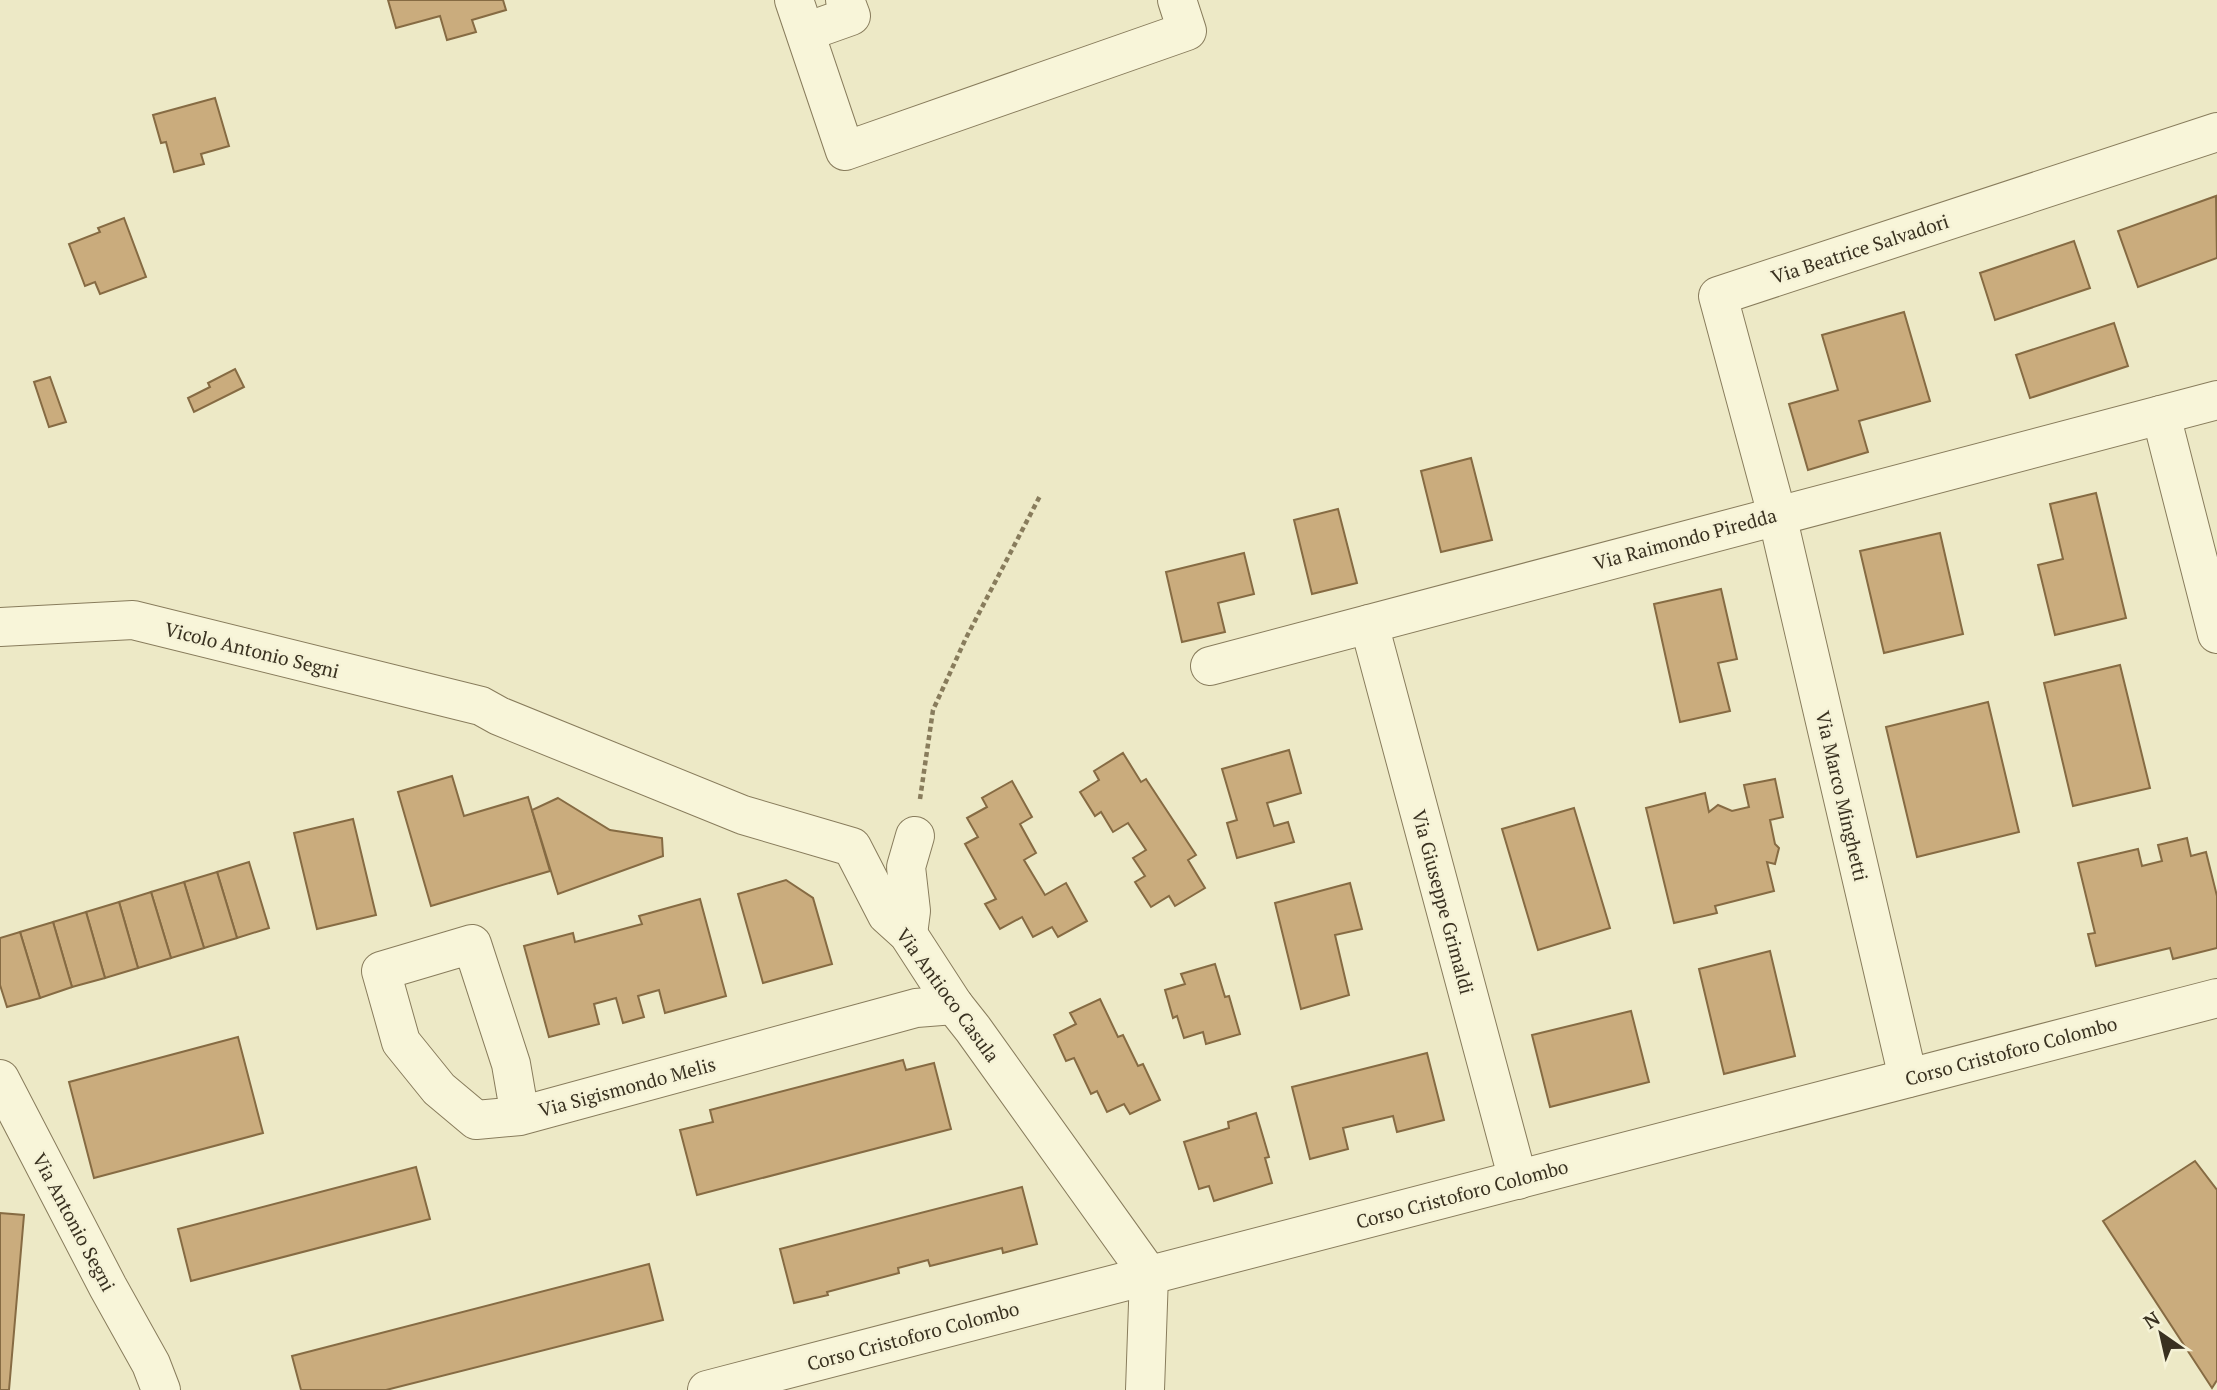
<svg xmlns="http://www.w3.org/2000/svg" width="2217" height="1390" font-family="'PT Serif',serif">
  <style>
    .building { fill: #caac7d; stroke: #866b43; stroke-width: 2 }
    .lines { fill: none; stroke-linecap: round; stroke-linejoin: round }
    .minor-casing { stroke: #887c5c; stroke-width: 40 }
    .path { stroke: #887c5c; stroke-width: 4.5; stroke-dasharray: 5 3.5; stroke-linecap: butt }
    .minor { stroke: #f8f5d9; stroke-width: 38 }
    .labels { text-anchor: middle; stroke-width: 5; stroke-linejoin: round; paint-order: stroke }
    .street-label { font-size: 19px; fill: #393120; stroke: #f5f2d6 }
  </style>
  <rect width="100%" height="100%" fill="#ede9c6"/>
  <g class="building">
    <path d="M388,0H503L506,10L472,20L476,32L447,40L440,16L396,28Z"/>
    <path d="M215,98L229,146L201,154L204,164L174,172L166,142L161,143L153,115Z"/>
    <path d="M2216,196L2217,258L2138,287L2118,231Z"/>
    <path d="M124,218L146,277L100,294L95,282L85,286L69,244L100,232L98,228Z"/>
    <path d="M2074,241L2090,288L1995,320L1980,273Z"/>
    <path d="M1904,312L1930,401L1859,421L1868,452L1808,470L1789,404L1838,390L1822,335Z"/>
    <path d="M2114,323L2128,366L2030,398L2016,355Z"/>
    <path d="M235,369L244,387L194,412L188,398L210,387L208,383Z"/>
    <path d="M50,377L66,422L49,427L34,382Z"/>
    <path d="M1471,458L1492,540L1441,552L1421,471Z"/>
    <path d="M2096,493L2126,618L2055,635L2038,565L2063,559L2050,504Z"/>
    <path d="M1338,509L1357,583L1312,594L1294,520Z"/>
    <path d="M1940,533L1963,634L1884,653L1860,551Z"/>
    <path d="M1244,553L1254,594L1218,603L1225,632L1182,642L1166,572Z"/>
    <path d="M1721,589L1737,659L1718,663L1730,711L1680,722L1654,604Z"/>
    <path d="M2120,665L2150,788L2073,806L2044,683Z"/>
    <path d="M1988,702L2019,832L1917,857L1886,727Z"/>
    <path d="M1289,750L1301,793L1267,803L1274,826L1288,822L1294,842L1237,858L1227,823L1237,820L1222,769Z"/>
    <path d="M1123,753L1141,782L1146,779L1196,855L1188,860L1205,888L1175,906L1169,896L1151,907L1135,882L1145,876L1133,858L1146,850L1128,823L1113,832L1101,812L1095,816L1080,792L1099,780L1094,771Z"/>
    <path d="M452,776L464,816L528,797L550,871L431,906L398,792Z"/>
    <path d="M1775,779L1783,817L1770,820L1775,844L1779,848L1775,864L1767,862L1774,891L1715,906L1717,913L1674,923L1646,808L1705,793L1709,812L1718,805L1732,811L1749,807L1744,785Z"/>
    <path d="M1012,781L1032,817L1020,824L1036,853L1024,860L1045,895L1066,883L1087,921L1058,937L1052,927L1033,937L1022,917L1000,929L985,904L996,899L965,844L978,837L967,818L987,807L982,798Z"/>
    <path d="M558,798L610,830L662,838L663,856L558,894L532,810Z"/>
    <path d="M1574,808L1610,928L1538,950L1502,829Z"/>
    <path d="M353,819L376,915L317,929L294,833Z"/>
    <path d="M2187,838L2191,856L2206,852L2217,896V948L2173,959L2170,948L2096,966L2088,934L2095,933L2078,863L2138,849L2142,866L2162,861L2158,845Z"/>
    <path d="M249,862L269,928L237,938L217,872Z"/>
    <path d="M217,872L237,938L204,948L184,882Z"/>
    <path d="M786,880L813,898L832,964L763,983L738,894Z"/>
    <path d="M184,882L204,948L171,958L151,892Z"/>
    <path d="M1350,883L1362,929L1335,935L1349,995L1301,1009L1275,903Z"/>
    <path d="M151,892L171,958L138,968L119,902Z"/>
    <path d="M700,899L726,996L665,1013L659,990L638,996L644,1017L623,1023L616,998L594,1004L599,1024L549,1037L524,946L573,933L575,942L642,924L639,916Z"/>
    <path d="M119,902L138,968L105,978L86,912Z"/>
    <path d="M86,912L105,978L72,987L53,922Z"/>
    <path d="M53,922L72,987L40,998L20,932Z"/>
    <path d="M20,932L40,998L7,1007L0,985V938Z"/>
    <path d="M1770,951L1795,1056L1724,1074L1699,969Z"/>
    <path d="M1215,964L1225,997L1229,996L1240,1034L1206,1044L1203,1032L1184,1038L1177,1016L1173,1018L1165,990L1185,984L1181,974Z"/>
    <path d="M1100,999L1118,1037L1123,1035L1138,1066L1143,1064L1160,1100L1130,1114L1124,1104L1107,1112L1097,1091L1091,1094L1074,1058L1066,1061L1054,1035L1076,1024L1070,1013Z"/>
    <path d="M1631,1011L1649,1082L1550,1107L1532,1035Z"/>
    <path d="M238,1037L263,1133L94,1178L69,1082Z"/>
    <path d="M1427,1053L1444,1120L1397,1132L1393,1116L1343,1128L1348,1149L1310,1159L1292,1087Z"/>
    <path d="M903,1060L906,1070L934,1063L951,1129L697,1195L680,1130L713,1122L710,1110Z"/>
    <path d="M1256,1113L1269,1157L1265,1158L1272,1183L1214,1201L1209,1186L1199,1189L1184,1142L1229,1128L1228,1122Z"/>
    <path d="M2195,1161L2217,1190V1380L2212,1388L2103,1221Z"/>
    <path d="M416,1167L430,1219L191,1281L178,1229Z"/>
    <path d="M1022,1187L1037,1244L1003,1253L1002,1248L930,1266L928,1260L898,1268L899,1273L827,1292L828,1295L794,1303L780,1249Z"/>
    <path d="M0,1213L24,1215L9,1390H0Z"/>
    <path d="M649,1264L663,1320L386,1390H301L292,1356Z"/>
  </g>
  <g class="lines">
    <g class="minor-casing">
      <g id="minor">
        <path d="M794,0L845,151L1187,31L1177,0"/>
        <path d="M806,32L851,16L845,0"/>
        <path d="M2161,415L2217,634"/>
        <path d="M1369,624L1518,1180"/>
        <path d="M0,627L133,620L481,706L499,716L743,815L852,847L887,915L908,934L954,1005L973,1029L1149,1275"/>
        <path d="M1210,666L2217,400"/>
        <path d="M908,934L911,911L906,867L915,836"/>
        <path d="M1908,1078L1777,515L1718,296L2217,132"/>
        <path d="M0,1079L108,1287L151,1364L161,1390"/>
        <path d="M520,1116L511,1064L472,944L381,971L401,1042L439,1089L476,1120L520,1116L916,1008L954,1005"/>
        <path d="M707,1390L2217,998"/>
        <path d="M1145,1390L1149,1275"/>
      </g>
    </g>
    <path class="path" d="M920,799L933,710L966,638L1041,494"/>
    <use href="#minor" class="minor"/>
  </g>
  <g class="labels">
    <g class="street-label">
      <text transform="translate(1860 249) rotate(-18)" y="7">Via Beatrice Salvadori</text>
      <text transform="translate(1685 539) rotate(-15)" y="7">Via Raimondo Piredda</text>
      <text transform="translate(252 650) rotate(14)" y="7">Vicolo Antonio Segni</text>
      <text transform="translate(1842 796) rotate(77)" y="7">Via Marco Minghetti</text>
      <text transform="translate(1443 902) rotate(75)" y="7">Via Giuseppe Grimaldi</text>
      <text transform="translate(948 995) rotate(54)" y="7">Via Antioco Casula</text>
      <text transform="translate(2011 1051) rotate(-15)" y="7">Corso Cristoforo Colombo</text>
      <text transform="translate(627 1087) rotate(-15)" y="7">Via Sigismondo Melis</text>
      <text transform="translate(1462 1194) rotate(-15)" y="7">Corso Cristoforo Colombo</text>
      <text transform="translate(74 1222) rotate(62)" y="7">Via Antonio Segni</text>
      <text transform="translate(913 1336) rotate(-15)" y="7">Corso Cristoforo Colombo</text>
    </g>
  </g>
  <g transform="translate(2161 1334) rotate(326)" stroke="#f5f2d6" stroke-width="5" paint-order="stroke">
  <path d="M0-5L12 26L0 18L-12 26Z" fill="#393120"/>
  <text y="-10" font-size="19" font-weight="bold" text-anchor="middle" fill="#393120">N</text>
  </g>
</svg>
